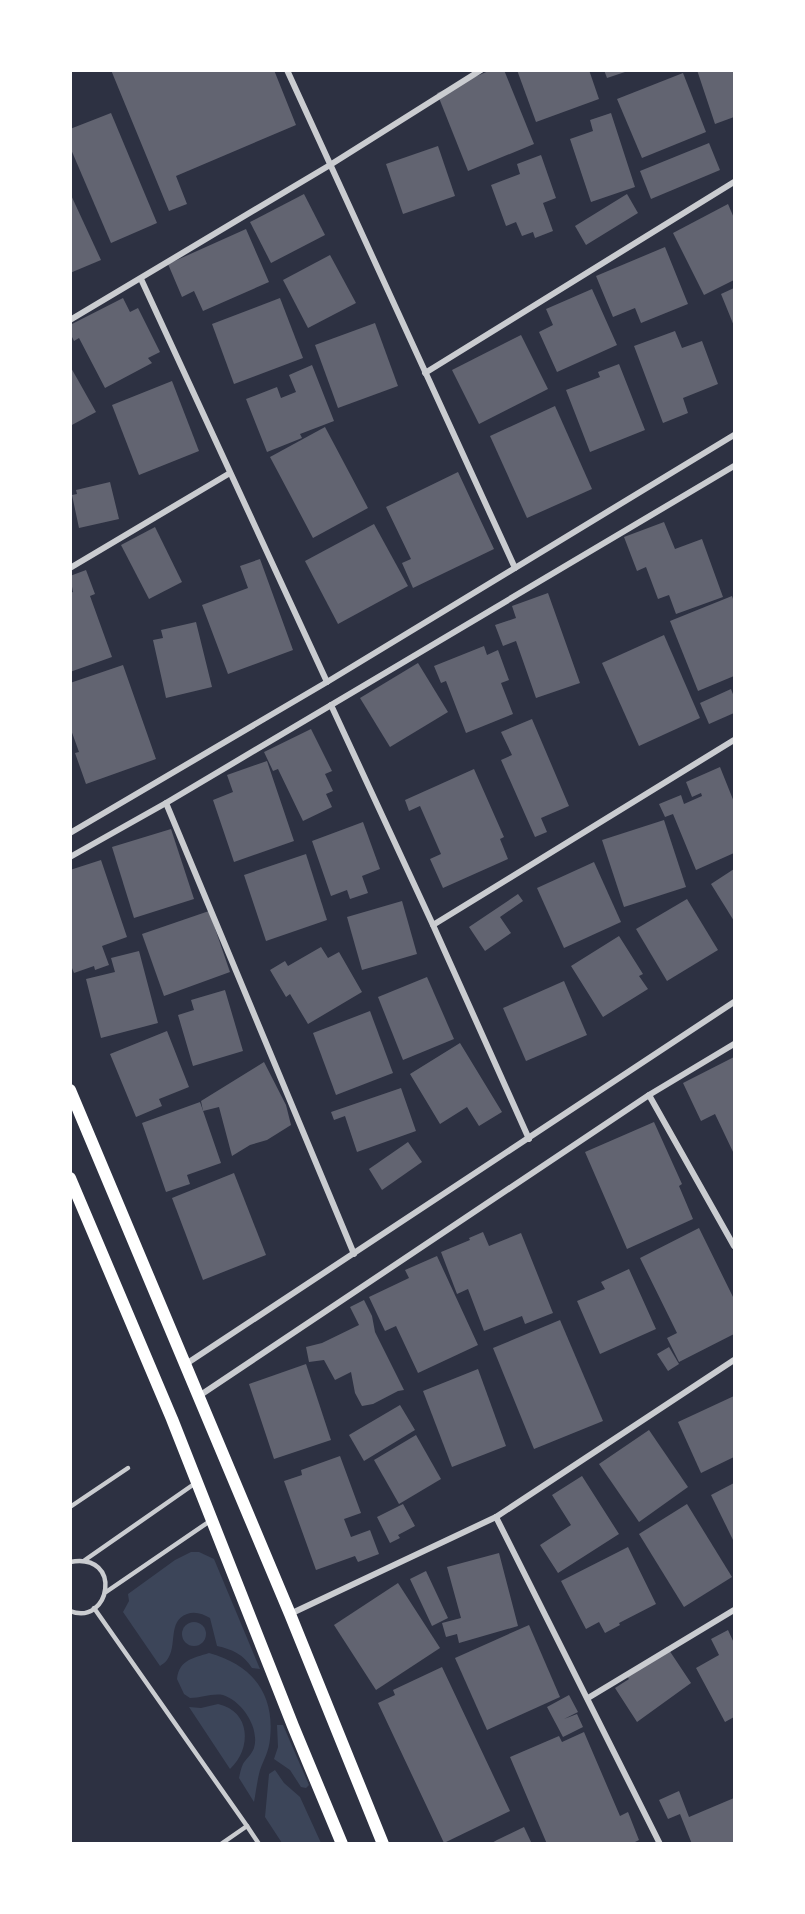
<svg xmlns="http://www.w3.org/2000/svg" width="805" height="1914" font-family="Lato,sans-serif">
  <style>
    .green { fill: #3c4559 }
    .building { fill: #626471 }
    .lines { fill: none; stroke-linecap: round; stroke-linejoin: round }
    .service { stroke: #caccd0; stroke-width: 4.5 }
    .minor { stroke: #caccd0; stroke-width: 6 }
    .secondary { stroke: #fff; stroke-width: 12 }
  </style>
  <rect width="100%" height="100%" fill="#2d3142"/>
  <g class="green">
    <path d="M191,1552H199L214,1559L260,1669L252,1668C244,1655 232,1649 217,1646L210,1618C203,1614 195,1611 187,1614C167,1621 178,1646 167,1660C165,1663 162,1664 160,1666L123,1612L129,1601L128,1594L175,1560Z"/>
    <circle cx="194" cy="1634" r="12"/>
    <path d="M209,1653C252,1665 275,1693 270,1739C269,1751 264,1759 260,1770C257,1781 256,1792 254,1802L239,1778C240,1773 241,1768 243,1764C246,1759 252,1754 254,1748C260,1728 242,1701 223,1695C212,1693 201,1698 190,1698L184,1694L177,1679C179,1660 193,1658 209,1653Z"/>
    <path d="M218,1704C251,1711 252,1749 230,1769L189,1707L201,1708Z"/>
    <path d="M277,1725H283L309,1785L306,1788L301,1787L290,1770L274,1759L278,1747Z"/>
    <path d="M275,1770L284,1783L300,1797L321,1843H282L265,1817L269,1774Z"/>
  </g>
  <g class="building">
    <path d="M111,70H274L296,125L176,176L187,204L169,211Z"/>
    <path d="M491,70H504L534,144L468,171L437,93Z"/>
    <path d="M517,70H589L599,99L536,122Z"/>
    <path d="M604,70H628V71L607,78Z"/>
    <path d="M697,70H734V117L715,124Z"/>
    <path d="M683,73L706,132L642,158L617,99Z"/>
    <path d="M111,113L157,223L111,243L70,147V129Z"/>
    <path d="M611,113L635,187L591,202L570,139L593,131L590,120Z"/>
    <path d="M709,143L720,170L651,199L640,171Z"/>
    <path d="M438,146L455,196L403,214L386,164Z"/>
    <path d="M541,155L556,198L543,203L553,231L535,238L533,232L522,236L516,222L506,226L491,185L520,174L517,164Z"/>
    <path d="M70,193L101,260L70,273Z"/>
    <path d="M304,194L325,235L271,263L250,222Z"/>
    <path d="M627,194L638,213L586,245L575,226Z"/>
    <path d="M728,204L734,218V280L704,295L673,233Z"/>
    <path d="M246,229L269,282L203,311L194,291L182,297L168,264Z"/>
    <path d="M665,247L688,304L641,323L635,308L613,317L596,276Z"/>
    <path d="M330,255L356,303L308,328L283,280Z"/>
    <path d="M734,288V326L721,294Z"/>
    <path d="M592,289L617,345L557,372L539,332L553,325L546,309Z"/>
    <path d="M123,298L130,312L138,308L160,352L148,358L152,363L105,388L79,338L74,341L70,333V325Z"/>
    <path d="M280,298L303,358L234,384L212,324Z"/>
    <path d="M375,323L398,386L338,408L315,345Z"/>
    <path d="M675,331L682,348L702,341L718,384L683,398L688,413L663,423L634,346Z"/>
    <path d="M521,335L548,389L479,424L452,370Z"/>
    <path d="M619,364L645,430L590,452L566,390L600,377L598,372Z"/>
    <path d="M312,365L334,421L300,434L302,438L267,452L246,399L277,387L281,398L296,392L289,375Z"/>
    <path d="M70,366L96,412L70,426Z"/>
    <path d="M172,381L199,451L139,475L112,405Z"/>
    <path d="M555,406L592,489L527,518L490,436Z"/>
    <path d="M325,427L368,508L313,538L270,457Z"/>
    <path d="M458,472L494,549L413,588L402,563L411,559L386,507Z"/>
    <path d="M110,482L119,519L79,528L72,495L77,494L76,490Z"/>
    <path d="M664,522L675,549L702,539L723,597L676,614L669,595L658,599L646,567L637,571L624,537Z"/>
    <path d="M374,524L408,586L338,624L305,561Z"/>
    <path d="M155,527L182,582L149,599L121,545Z"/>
    <path d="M260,559L293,650L228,674L202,605L248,588L240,566Z"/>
    <path d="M86,570L95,594L90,596L112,657L70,672V593L73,592L70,576Z"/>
    <path d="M548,593L580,683L536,698L516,641L503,646L495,625L516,618L512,606Z"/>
    <path d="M732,596L734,602V676L698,691L670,621Z"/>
    <path d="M196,622L212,687L166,698L153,640L163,638L161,630Z"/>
    <path d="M664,635L700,718L639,746L602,663Z"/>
    <path d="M484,646L487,655L498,650L509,680L501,683L513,714L466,733L446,681L441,683L434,666Z"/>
    <path d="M418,663L448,712L390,747L360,698Z"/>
    <path d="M123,665L156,759L86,784L75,753L79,752L70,727V683Z"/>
    <path d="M731,689L734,697V713L709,724L700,703Z"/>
    <path d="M532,719L569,806L541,818L547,832L535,837L501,760L512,755L501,732Z"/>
    <path d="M311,729L332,771L325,774L333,791L326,794L332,807L303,821L278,769L273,771L264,752Z"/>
    <path d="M267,761L294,841L234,862L213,800L233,792L227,775Z"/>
    <path d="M720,767L734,802V853L696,870L673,814L665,817L659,804L681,795L684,804L702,796L701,793L692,797L686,782Z"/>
    <path d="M474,769L504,837L500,839L508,859L443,888L430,859L441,854L420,806L409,811L405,800Z"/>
    <path d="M664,820L686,887L624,907L602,840Z"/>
    <path d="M363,822L380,869L362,876L368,893L350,899L347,890L331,896L312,841Z"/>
    <path d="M171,829L194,899L134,918L112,847Z"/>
    <path d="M306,854L327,920L266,941L244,875Z"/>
    <path d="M101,860L127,937L102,946L109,965L95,970L94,966L74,973L70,963V870Z"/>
    <path d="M594,862L621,922L564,948L537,888Z"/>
    <path d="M734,869V921L711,884Z"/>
    <path d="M518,894L523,901L500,917L511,933L485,951L469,927Z"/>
    <path d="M687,899L718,950L667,981L636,929Z"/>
    <path d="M402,901L417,954L362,970L347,917Z"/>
    <path d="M209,911L230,972L164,996L142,934Z"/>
    <path d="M619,936L643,974L639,976L648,989L603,1017L571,966Z"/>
    <path d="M321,947L328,958L339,952L362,992L308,1024L290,994L286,997L270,970L285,961L288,966Z"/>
    <path d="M139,951L158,1023L101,1038L86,979L115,972L111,958Z"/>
    <path d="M427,977L454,1039L403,1060L378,997Z"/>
    <path d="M564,981L587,1035L526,1061L503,1008Z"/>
    <path d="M225,990L243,1051L193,1066L178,1015L194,1010L191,1000Z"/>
    <path d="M370,1011L393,1073L336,1095L313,1033Z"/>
    <path d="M167,1031L189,1087L159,1099L162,1106L136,1117L110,1054Z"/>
    <path d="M460,1043L502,1112L479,1126L467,1107L440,1124L410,1074Z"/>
    <path d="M734,1057V1154L715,1114L701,1121L683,1083Z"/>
    <path d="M264,1062L286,1105L291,1125L267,1140L250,1145L232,1156L219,1107L203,1111L201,1101Z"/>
    <path d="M401,1088L416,1131L357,1152L345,1116L334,1120L331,1112Z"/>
    <path d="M200,1102L221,1163L187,1175L190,1184L166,1192L142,1123Z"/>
    <path d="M654,1122L682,1184L679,1186L693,1219L627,1249L585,1152Z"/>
    <path d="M408,1142L422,1162L382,1190L369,1169Z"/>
    <path d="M234,1173L266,1255L203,1280L172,1198Z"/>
    <path d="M699,1228L734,1299V1334L679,1362L667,1338L677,1333L640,1258Z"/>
    <path d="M483,1232L489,1246L521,1233L553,1313L525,1324L522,1316L484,1331L468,1289L457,1294L441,1252L470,1240L469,1238Z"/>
    <path d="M437,1256L478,1345L418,1373L396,1326L385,1331L369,1297L409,1278L405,1270Z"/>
    <path d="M629,1269L656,1329L600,1354L577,1301L605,1289L601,1282Z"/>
    <path d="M364,1300L372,1316L375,1332L404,1390L398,1391L373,1404L362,1406L355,1393L351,1372L335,1380L324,1360L309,1362L306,1347L322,1343L359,1325L350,1307Z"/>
    <path d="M560,1320L603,1421L534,1449L493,1348Z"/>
    <path d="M669,1347L679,1364L668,1371L657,1354Z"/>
    <path d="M306,1364L331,1440L274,1459L249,1384Z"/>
    <path d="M478,1369L506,1446L452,1467L423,1391Z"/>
    <path d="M734,1396V1457L701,1473L678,1422Z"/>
    <path d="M400,1405L415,1430L364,1461L349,1435Z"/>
    <path d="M649,1430L688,1487L639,1522L599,1464Z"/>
    <path d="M416,1435L441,1479L399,1504L374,1460Z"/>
    <path d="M340,1456L361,1513L344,1519L351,1537L370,1530L379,1554L358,1562L355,1556L316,1570L284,1481L302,1475L301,1470Z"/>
    <path d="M582,1476L619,1534L558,1573L540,1545L571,1525L552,1495Z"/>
    <path d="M734,1483V1542L711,1495Z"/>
    <path d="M403,1504L415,1526L398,1535L400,1538L390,1543L377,1517Z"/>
    <path d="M687,1504L732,1577L684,1607L639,1534Z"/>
    <path d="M628,1547L656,1604L619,1623L620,1625L605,1633L599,1622L586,1629L561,1581Z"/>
    <path d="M499,1553L518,1626L459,1643L457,1634L446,1637L442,1623L461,1618L447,1567Z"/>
    <path d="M426,1571L448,1618L432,1626L410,1579Z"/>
    <path d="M398,1583L440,1648L376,1690L334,1625Z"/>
    <path d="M529,1625L560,1697L487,1730L455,1658Z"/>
    <path d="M728,1630L734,1643V1717L725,1722L696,1668L719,1655L711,1639Z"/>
    <path d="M667,1647L691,1683L637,1722L615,1688L629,1679L626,1675Z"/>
    <path d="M442,1667L510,1811L444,1843L378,1703L395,1695L393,1690Z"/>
    <path d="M569,1695L578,1712L564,1719L577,1714L583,1727L563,1737L547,1707Z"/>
    <path d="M584,1732L620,1816L628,1812L639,1840L631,1844H547L510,1757L559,1736L562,1742Z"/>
    <path d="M679,1791L689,1817L734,1798V1844H692L680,1814L668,1819L659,1800Z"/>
    <path d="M524,1827L532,1844H490L497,1840Z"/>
  </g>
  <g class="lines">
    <g class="service">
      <path d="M70,1507L128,1468"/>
      <path d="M85,1560L197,1482"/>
      <path d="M70,1562C124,1552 110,1627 70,1611"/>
      <path d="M106,1592L210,1521"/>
      <path d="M94,1608L247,1826L221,1844"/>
      <path d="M247,1826L259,1844"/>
    </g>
    <g class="minor">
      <path d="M287,70L515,568"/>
      <path d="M141,279L327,682"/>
      <path d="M70,320L330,165L481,70"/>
      <path d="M425,373L734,182"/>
      <path d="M70,568L230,473"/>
      <path d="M331,705L433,925L529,1139"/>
      <path d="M166,803L354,1254"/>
      <path d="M70,833L327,682L734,435"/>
      <path d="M70,857L166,803L734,466"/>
      <path d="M433,925L734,740"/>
      <path d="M649,1095L734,1246"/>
      <path d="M186,1364L734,1002"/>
      <path d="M199,1396L649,1095L734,1044"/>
      <path d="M496,1517L660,1844"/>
      <path d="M290,1614L496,1517L734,1360"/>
      <path d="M588,1698L734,1610"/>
    </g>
    <g class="secondary">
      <path d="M70,1090L290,1614L383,1844"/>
      <path d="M70,1178L172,1419L293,1726L342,1844"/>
    </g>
  </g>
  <rect width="805" height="1914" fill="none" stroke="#ffffff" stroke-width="144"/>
</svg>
